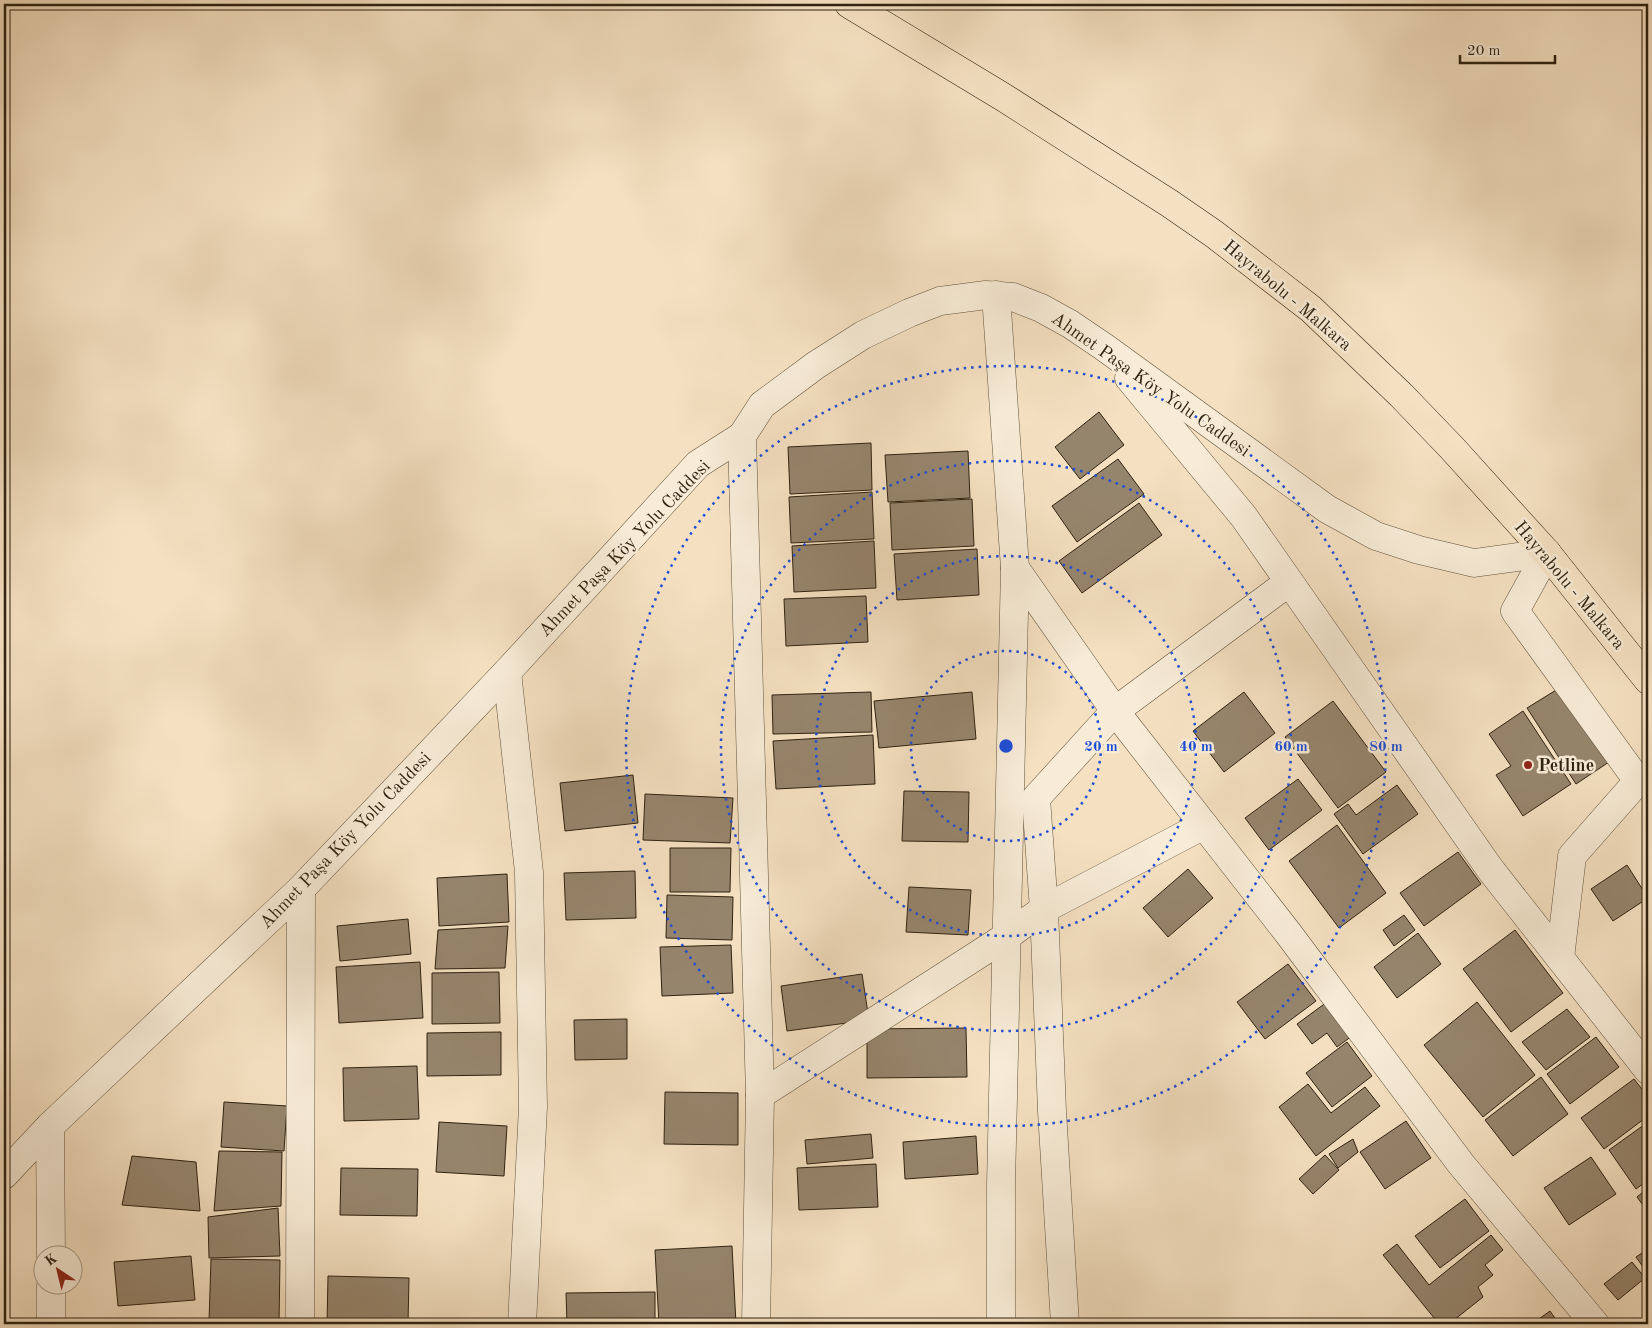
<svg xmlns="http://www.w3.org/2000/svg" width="1652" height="1328" font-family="'Old Standard TT',serif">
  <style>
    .building { fill: #96856d; stroke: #2f2210 }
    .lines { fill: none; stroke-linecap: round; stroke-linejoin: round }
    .minor-casing { stroke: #60523c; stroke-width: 29 }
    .major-casing { stroke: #2f2210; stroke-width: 29 }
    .minor { stroke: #f8ecd7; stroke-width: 28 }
    .major { stroke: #f5e1c2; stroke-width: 28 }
    .ring { fill: none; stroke: #1d4ed8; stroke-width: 2.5; stroke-dasharray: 2.5 5 }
    .poi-dot { fill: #8f2418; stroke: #f8ecd7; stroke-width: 2 }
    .labels { text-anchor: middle; stroke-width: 5; stroke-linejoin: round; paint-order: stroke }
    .street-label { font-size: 18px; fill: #2f2210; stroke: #f8ecd7 }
    .poi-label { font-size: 18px; font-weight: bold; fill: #2f2210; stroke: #f8ecd7; text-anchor: start }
    .centre { fill: #1d4ed8; stroke: #f8ecd7; stroke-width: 2.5 }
    .ring-label { font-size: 15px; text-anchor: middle; font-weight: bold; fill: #1d4ed8; stroke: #f8ecd7; stroke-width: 5; stroke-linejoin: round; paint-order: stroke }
  </style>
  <rect width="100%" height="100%" fill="#f5e1c2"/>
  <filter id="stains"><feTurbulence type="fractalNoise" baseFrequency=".004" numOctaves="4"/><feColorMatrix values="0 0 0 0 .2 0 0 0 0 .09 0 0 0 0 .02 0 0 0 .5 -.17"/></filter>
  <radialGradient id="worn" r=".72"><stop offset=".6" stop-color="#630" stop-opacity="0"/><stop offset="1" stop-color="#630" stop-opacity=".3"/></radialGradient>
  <g class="building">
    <path d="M1099,412L1124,445L1080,479L1055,447Z"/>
    <path d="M871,443L872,490L790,494L788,447Z"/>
    <path d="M968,451L970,498L888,502L885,455Z"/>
    <path d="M1118,459L1144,494L1077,542L1052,506Z"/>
    <path d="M872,492L874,539L791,543L789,497Z"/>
    <path d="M972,499L974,546L892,550L890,503Z"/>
    <path d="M1139,503L1162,535L1082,593L1059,561Z"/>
    <path d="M874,541L876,588L794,592L792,546Z"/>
    <path d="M977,549L979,595L897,600L894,554Z"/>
    <path d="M866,596L868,642L786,646L784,599Z"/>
    <path d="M1561,687L1609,762L1576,784L1527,708Z"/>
    <path d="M871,692L872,732L773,734L772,695Z"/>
    <path d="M972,692L976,739L879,748L874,701Z"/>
    <path d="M1244,692L1275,733L1224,772L1193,731Z"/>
    <path d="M1333,701L1386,772L1338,808L1285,737Z"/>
    <path d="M1523,711L1571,784L1523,816L1496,775L1511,766L1489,734Z"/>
    <path d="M873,735L875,784L776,789L773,741Z"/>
    <path d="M633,775L638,823L565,831L560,783Z"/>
    <path d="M1298,779L1322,810L1269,850L1245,818Z"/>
    <path d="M1397,785L1418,814L1363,854L1334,814L1348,804L1356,815Z"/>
    <path d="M904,791L969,792L968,842L902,841Z"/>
    <path d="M645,794L733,798L730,843L643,840Z"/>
    <path d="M1337,825L1386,893L1339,928L1289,861Z"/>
    <path d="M670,848H731L730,892H670Z"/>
    <path d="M1458,852L1481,884L1424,926L1400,893Z"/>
    <path d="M1627,865L1648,898L1613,921L1591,889Z"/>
    <path d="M1188,869L1213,898L1168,937L1143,908Z"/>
    <path d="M635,871L636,918L566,920L564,873Z"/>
    <path d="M507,874L509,922L439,926L437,878Z"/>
    <path d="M909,887L971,890L968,935L906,932Z"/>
    <path d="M667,895L733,897L732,940L666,938Z"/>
    <path d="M1404,915L1415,930L1394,946L1383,930Z"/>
    <path d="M408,919L411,954L340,961L337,926Z"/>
    <path d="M508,926L505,968L435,969L438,930Z"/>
    <path d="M1515,930L1563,993L1511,1032L1463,969Z"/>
    <path d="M1418,933L1441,964L1397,998L1374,967Z"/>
    <path d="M731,945L733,993L662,996L660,947Z"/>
    <path d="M420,962L423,1018L339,1023L336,967Z"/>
    <path d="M1288,964L1316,1001L1265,1039L1237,1002Z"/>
    <path d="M499,972L500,1023L432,1024V973Z"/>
    <path d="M862,974L869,1020L787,1031L781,986Z"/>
    <path d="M1327,1002L1352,1036L1337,1047L1327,1033L1312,1044L1297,1024Z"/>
    <path d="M1477,1002L1535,1075L1483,1117L1424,1045Z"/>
    <path d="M1567,1009L1590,1037L1546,1070L1522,1042Z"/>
    <path d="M627,1019V1059L575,1060L574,1020Z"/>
    <path d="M966,1028L967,1077L867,1078V1029Z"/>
    <path d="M501,1032V1075L427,1076V1033Z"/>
    <path d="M1596,1037L1619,1067L1570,1104L1547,1074Z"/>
    <path d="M1347,1042L1372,1076L1332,1107L1306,1073Z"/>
    <path d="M417,1066L419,1119L344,1121L343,1068Z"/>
    <path d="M1541,1077L1568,1114L1513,1156L1485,1120Z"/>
    <path d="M1634,1079L1648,1097V1116L1604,1149L1581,1118Z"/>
    <path d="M1308,1084L1331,1113L1365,1087L1380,1106L1316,1156L1279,1107Z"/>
    <path d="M665,1092L738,1093V1145L664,1144Z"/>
    <path d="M224,1102L287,1106L284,1151L221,1147Z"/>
    <path d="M1406,1121L1431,1158L1385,1189L1360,1152Z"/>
    <path d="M439,1122L507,1126L504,1176L436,1172Z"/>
    <path d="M1648,1122V1180L1636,1189L1609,1150Z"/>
    <path d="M871,1134L873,1158L807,1164L805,1140Z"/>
    <path d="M976,1136L978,1174L905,1179L903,1142Z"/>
    <path d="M1353,1139L1358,1152L1338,1168L1329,1154Z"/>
    <path d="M219,1151L282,1152L281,1206L214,1211Z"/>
    <path d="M1325,1155L1339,1170L1313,1194L1299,1179Z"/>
    <path d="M132,1156L196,1162L200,1211L122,1205Z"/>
    <path d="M1591,1157L1616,1194L1569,1225L1544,1188Z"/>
    <path d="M876,1164L878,1207L799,1210L797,1168Z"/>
    <path d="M341,1168L418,1169L417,1216L340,1215Z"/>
    <path d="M1648,1188V1212L1637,1197Z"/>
    <path d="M1465,1199L1489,1231L1440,1268L1415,1236Z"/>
    <path d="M278,1208L280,1256L209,1258L208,1217Z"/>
    <path d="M1491,1235L1503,1250L1485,1265L1493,1275L1478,1287L1483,1297L1449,1324H1439L1383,1255L1397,1244L1429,1285Z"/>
    <path d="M732,1246L736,1324H659L655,1250Z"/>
    <path d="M1648,1249V1274L1636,1257Z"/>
    <path d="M191,1256L195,1300L118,1306L114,1262Z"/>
    <path d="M211,1259L280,1260L279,1324L209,1322Z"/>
    <path d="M1632,1262L1645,1278L1618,1300L1604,1284Z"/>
    <path d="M328,1276L409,1278L408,1324H327Z"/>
    <path d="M655,1292V1324H567L566,1293Z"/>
    <path d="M1550,1311L1559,1324H1532Z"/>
  </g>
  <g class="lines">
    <g class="minor-casing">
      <g id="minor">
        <path d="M996,295L1015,568L1001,1185V1324"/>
        <path d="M1129,378L1244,517L1490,869L1648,1070"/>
        <path d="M742,436L760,1095L756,1324"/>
        <path d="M1547,553L1515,611L1638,781L1648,783"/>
        <path d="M1015,568L1115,711L1288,933L1461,1164L1595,1324"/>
        <path d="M507,672L529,872L533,1107L522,1324"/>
        <path d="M1560,958L1572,856L1638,781"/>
        <path d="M760,1095L1007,936L1044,909L1204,825"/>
        <path d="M50,1126L51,1256"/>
        <path d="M4,1175L50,1126L301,889L507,672L698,464L742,436L762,405L816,365L863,335L909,313L940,301L986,295L1013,297L1041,308L1070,324L1104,347L1327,509L1376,536L1419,550L1474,563L1547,553"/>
        <path d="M51,1286V1324"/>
        <path d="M300,1324L301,889"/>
        <path d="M1065,1324L1052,1111L1044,909L1036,798L1115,711L1289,582"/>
      </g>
    </g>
    <g class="major-casing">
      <path id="major" d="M849,4L1003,97L1169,203L1214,234L1311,309L1401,395L1452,448L1547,553L1648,680"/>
    </g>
    <use href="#minor" class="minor"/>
    <use href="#major" class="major"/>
  </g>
  <g class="ring">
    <circle cx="1006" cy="746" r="95"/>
    <circle cx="1006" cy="746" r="190"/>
    <circle cx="1006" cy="746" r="285"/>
    <circle cx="1006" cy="746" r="380"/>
  </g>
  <circle class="poi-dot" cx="1528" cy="765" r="5"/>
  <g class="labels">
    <g class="street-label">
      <text transform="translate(1288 295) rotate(40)" y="6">Hayrabolu - Malkara</text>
      <text transform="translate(1151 384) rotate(35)" y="6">Ahmet Paşa Köy Yolu Caddesi</text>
      <text transform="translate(624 548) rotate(-46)" y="6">Ahmet Paşa Köy Yolu Caddesi</text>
      <text transform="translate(1570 585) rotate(50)" y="6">Hayrabolu - Malkara</text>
      <text transform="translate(345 840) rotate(-46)" y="6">Ahmet Paşa Köy Yolu Caddesi</text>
    </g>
    <g class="poi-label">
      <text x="1538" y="771">Petline</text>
    </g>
  </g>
  <circle cx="1006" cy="746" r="8" class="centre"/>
  <g class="ring-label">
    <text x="1101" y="751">20 m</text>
    <text x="1196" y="751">40 m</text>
    <text x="1291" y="751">60 m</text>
    <text x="1386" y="751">80 m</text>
  </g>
  <rect width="1652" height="1328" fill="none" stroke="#f5e1c2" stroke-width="20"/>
  <rect x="5" y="5" width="1642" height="1318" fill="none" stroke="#2f2210" stroke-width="2.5"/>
  <rect x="10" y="10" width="1632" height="1308" fill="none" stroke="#2f2210"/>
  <g transform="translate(58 1270) rotate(325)"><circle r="24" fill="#f8ecd7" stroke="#a89b87"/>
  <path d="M0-4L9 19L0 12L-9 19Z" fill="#8f2418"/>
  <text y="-8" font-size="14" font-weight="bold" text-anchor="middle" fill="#2f2210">K</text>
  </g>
  <path d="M1460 55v8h95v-8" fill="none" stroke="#2f2210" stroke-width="2.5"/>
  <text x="1467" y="55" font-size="15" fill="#2f2210" stroke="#f8ecd7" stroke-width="4" paint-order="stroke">20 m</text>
  <rect width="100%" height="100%" filter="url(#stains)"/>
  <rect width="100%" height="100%" fill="url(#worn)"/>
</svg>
